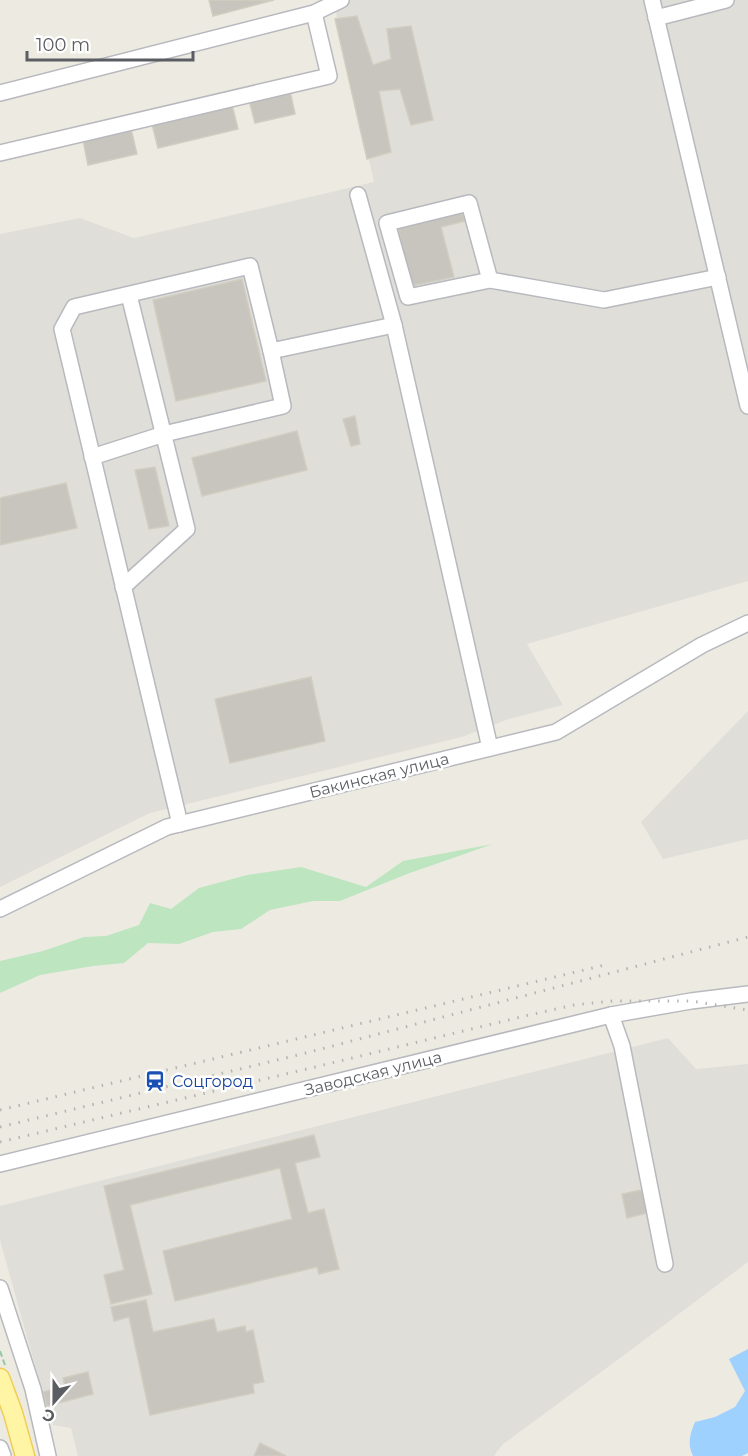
<svg xmlns="http://www.w3.org/2000/svg" width="748" height="1456" font-family="Montserrat,sans-serif">
  <style>
    .industrial { fill: #e0ded9 }
    .green { fill: #bde5bf }
    .water { fill: #9fd1ff }
    .building { fill: #c8c5be; stroke: #d1cdc0; stroke-width: 1.5 }
    .lines { fill: none; stroke-linecap: round; stroke-linejoin: round }
    .minor-casing { stroke: #b7b9be; stroke-width: 18 }
    .major-casing { stroke: #f1cd56; stroke-width: 21 }
    .path { stroke: #96c6a6; stroke-width: 2; stroke-dasharray: 6 3; stroke-linecap: butt }
    .minor { stroke: #fff; stroke-width: 15 }
    .major { stroke: #fff5a4; stroke-width: 18 }
    .rail { stroke: #b3b4b4; stroke-width: 3; stroke-dasharray: 1.5 8; stroke-linecap: butt }
    .labels { text-anchor: middle; stroke-width: 5; stroke-linejoin: round; paint-order: stroke }
    .street-label { font-size: 16px; fill: #5a5d62; stroke: #fff }
    .transit-label { font-size: 16px; fill: #164399; stroke: #fff; text-anchor: start }
  </style>
  <rect width="100%" height="100%" fill="#edebe1"/>
  <g class="industrial">
    <path d="M333,0H748V581L527,644L563,705L509,719L462,737L150,813L0,887V234L80,218L134,238L374,182Z"/>
    <path d="M748,711V839L663,859L641,822Z"/>
    <path d="M668,1038L696,1069L748,1064V1262L631,1350L502,1445L494,1456H78L71,1428L53,1425L30,1348L0,1240V1206Z"/>
  </g>
  <path class="green" d="M493,844L407,874L340,901H313L270,910L241,929L213,932L179,944L148,943L124,963L93,966L40,975L0,993V961L43,951L84,937L106,936L139,925L150,903L171,909L199,888L247,875L301,867L366,887L403,861Z"/>
  <path class="water" d="M748,1349V1453L742,1456H693C687,1444 690,1433 695,1422L715,1417L735,1407L745,1391L729,1359Z"/>
  <g class="building">
    <path d="M209,0H274L213,16Z"/>
    <path d="M357,16L373,65L391,59L387,29L411,26L433,120L411,125L400,89L379,91L391,152L367,159L335,19Z"/>
    <path d="M290,91L295,114L255,123L249,100Z"/>
    <path d="M232,105L238,129L158,148L152,124Z"/>
    <path d="M131,129L137,154L88,165L83,140Z"/>
    <path d="M461,211L465,221L441,227L454,277L411,286L398,229Z"/>
    <path d="M242,279L266,381L176,401L153,300Z"/>
    <path d="M355,416L360,444L351,446L343,419Z"/>
    <path d="M297,431L307,470L202,496L192,458Z"/>
    <path d="M155,467L169,526L149,529L135,470Z"/>
    <path d="M66,483L77,528L0,545V498Z"/>
    <path d="M311,677L325,741L230,763L215,699Z"/>
    <path d="M314,1135L320,1157L295,1163L308,1213L324,1209L339,1269L319,1274L317,1267L175,1301L163,1251L292,1219L280,1168L130,1205L152,1294L111,1304L104,1275L124,1270L104,1186Z"/>
    <path d="M642,1190L647,1213L627,1218L622,1194Z"/>
    <path d="M146,1300L153,1332L214,1319L217,1332L245,1326L246,1332L253,1330L264,1382L253,1384L254,1393L150,1415L129,1317L114,1321L111,1307Z"/>
    <path d="M88,1372L93,1394L47,1406L43,1392L65,1386L63,1378Z"/>
    <path d="M260,1443L286,1456H254Z"/>
  </g>
  <g class="lines">
    <g class="minor-casing">
      <g id="minor">
        <path d="M652,0L748,406"/>
        <path d="M656,18L726,0"/>
        <path d="M0,93L314,13L341,0"/>
        <path d="M0,153L329,76L314,13"/>
        <path d="M490,280L469,203L387,223L408,297L490,280L604,300L718,277"/>
        <path d="M394,325L490,748"/>
        <path d="M92,457L164,434L283,406L271,351"/>
        <path d="M123,587L187,529L129,295"/>
        <path d="M180,824L62,329L74,307L250,266L271,351L394,325L358,195"/>
        <path d="M0,909L167,827L556,732L702,645L748,623"/>
        <path d="M611,1015L622,1046L665,1264"/>
        <path d="M0,1164L611,1015L691,1001L748,994"/>
        <path d="M0,1288L33,1389L48,1456"/>
        <path d="M0,1448L3,1456"/>
      </g>
    </g>
    <g class="major-casing">
      <path id="major" d="M0,1378L13,1413L25,1456"/>
    </g>
    <path class="path" d="M0,1351L5,1365"/>
    <use href="#minor" class="minor"/>
    <use href="#major" class="major"/>
    <g class="rail">
      <path d="M0,1110L605,965"/>
      <path d="M0,1127L306,1053L748,937"/>
      <path d="M0,1142L311,1068L525,1016L574,1005L612,1001H691L748,1010"/>
    </g>
  </g>
  <defs>
    <g id="station-bare" transform="scale(1.62)"><path d="M-3-6H3Q5-6 5-4V2Q5 4 3 4L4.5 6H3L1.5 4h-3L-3 6H-4.5L-3 4Q-5 4-5 2V-4Q-5-6-3-6ZM-3.5-4v3h7v-3ZM-3.5 1v1.5H-2V1ZM2 1v1.5H3.5V1Z" fill="#1a4fb4" stroke="#fff" stroke-width="2.5" paint-order="stroke"/></g>
  </defs>
  <g fill-rule="evenodd">
    <use href="#station-bare" x="155" y="1081"/>
  </g>
  <g class="labels">
    <g class="street-label">
      <text transform="translate(379 775) rotate(-14)" y="6">Бакинская улица</text>
      <text transform="translate(373 1073) rotate(-14)" y="6">Заводская улица</text>
    </g>
    <g class="transit-label">
      <text x="172" y="1087">Соцгород</text>
    </g>
  </g>
  <g transform="translate(54 1402) rotate(201)" stroke="#ffffff" stroke-width="4.5" paint-order="stroke">
  <path d="M0-4.5L10 22L0 15L-10 22Z" fill="#5a5d62"/>
  <text y="-9" font-size="16" font-weight="bold" text-anchor="middle" fill="#5a5d62">С</text>
  </g>
  <path d="M27 51v9h166v-9" fill="none" stroke="#5a5d62" stroke-width="3"/>
  <text x="36" y="51" font-size="18" fill="#5a5d62" stroke="#ffffff" stroke-width="4.5" paint-order="stroke">100 m</text>
</svg>
